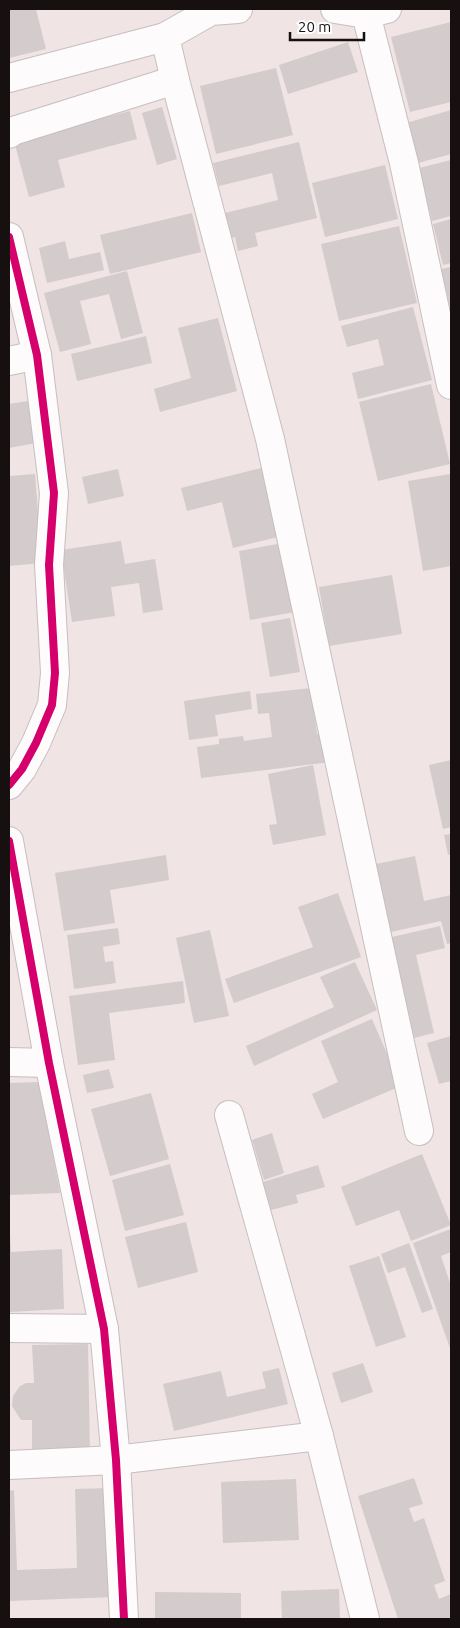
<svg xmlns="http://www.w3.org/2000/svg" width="460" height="1628" font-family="Ubuntu,sans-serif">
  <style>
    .building { fill: #d3cbcc }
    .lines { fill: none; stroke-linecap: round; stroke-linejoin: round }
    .minor-casing { stroke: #c7bebf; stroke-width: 30 }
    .minor { stroke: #fdfbfb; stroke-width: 28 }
    .cycleway-casing { stroke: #fff; stroke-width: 11 }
    .cycleway { stroke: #d6006c; stroke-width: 8 }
  </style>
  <rect width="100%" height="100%" fill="#f0e4e5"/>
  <g class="building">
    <path d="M9,9H36L46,49L9,58Z"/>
    <path d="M451,22V102L410,112L391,37Z"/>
    <path d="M348,42L358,72L288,94L279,65Z"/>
    <path d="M276,68L293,135L216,154L200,86Z"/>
    <path d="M162,107L177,159L157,165L142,113Z"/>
    <path d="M451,110V154L418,163L406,123Z"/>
    <path d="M130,111L137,139L58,160L65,187L29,197L14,141Z"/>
    <path d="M299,142L317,218L255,233L258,246L238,251L235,237L231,238L225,213L278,200L272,173L219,186L213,163Z"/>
    <path d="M451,160V216L432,221L419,168Z"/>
    <path d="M385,165L398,219L325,237L312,183Z"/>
    <path d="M192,213L201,252L110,274L100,235Z"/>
    <path d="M451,219V263L443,265L433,224Z"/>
    <path d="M399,226L417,303L339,321L321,244Z"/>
    <path d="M65,241L69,259L100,252L104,270L47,283L39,248Z"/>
    <path d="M451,267V311L441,269Z"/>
    <path d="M127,271L143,333L121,339L109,294L80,301L91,344L60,352L44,293Z"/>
    <path d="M413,307L432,380L358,399L352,373L384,365L378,339L347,347L341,326Z"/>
    <path d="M218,318L237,391L160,412L154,389L191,378L178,328Z"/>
    <path d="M146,336L152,363L77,381L71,354Z"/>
    <path d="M431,384L450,464L378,481L359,402Z"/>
    <path d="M28,401L36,443L9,448V404Z"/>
    <path d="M265,467L282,536L233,548L222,502L187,511L181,488Z"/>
    <path d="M118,469L124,496L88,504L82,477Z"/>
    <path d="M35,474L42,563L9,566V476Z"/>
    <path d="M450,474L451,566L423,571L408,481Z"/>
    <path d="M121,541L125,564L155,559L163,610L143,613L139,583L111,587L115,616L72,622L61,550Z"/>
    <path d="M283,543L295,612L250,620L239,551Z"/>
    <path d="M392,575L402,634L329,646L319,587Z"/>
    <path d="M290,618L300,672L270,677L261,623Z"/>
    <path d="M311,688L317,734L327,733L330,762L201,778L197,747L219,744V739L243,736L244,741L272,737L269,713L258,714L256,694Z"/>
    <path d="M250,691L252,709L215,715L218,736L189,740L184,701Z"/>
    <path d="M451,760V827L443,829L429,765Z"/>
    <path d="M313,765L326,835L273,845L269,825L277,824L268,774Z"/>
    <path d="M451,834V854L448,855L444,835Z"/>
    <path d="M166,855L169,880L110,890L115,923L64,931L55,873Z"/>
    <path d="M415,856L424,901L451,895V943L447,944L441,921L386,933L371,865Z"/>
    <path d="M338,893L361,957L234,1003L225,979L313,947L298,907Z"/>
    <path d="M440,926L445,948L416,955L434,1033L414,1038L392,937Z"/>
    <path d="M118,928L120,944L103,947L105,962L113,961L116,983L74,989L67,935Z"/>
    <path d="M210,930L229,1016L194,1023L176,938Z"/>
    <path d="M355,962L377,1010L254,1066L246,1046L334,1007L320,977Z"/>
    <path d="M183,981L185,1003L109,1013L115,1060L78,1065L69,996Z"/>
    <path d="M372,1019L401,1086L323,1119L312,1094L338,1082L321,1041Z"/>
    <path d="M451,1036V1081L439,1084L427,1043Z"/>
    <path d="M109,1069L114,1088L87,1093L83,1075Z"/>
    <path d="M39,1082L60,1193L9,1195V1083Z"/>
    <path d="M151,1093L169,1159L110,1176L91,1109Z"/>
    <path d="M272,1133L284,1173L264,1180L252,1140Z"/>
    <path d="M422,1154L451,1225L411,1241L399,1210L356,1226L341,1187Z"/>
    <path d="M170,1164L184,1215L125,1231L112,1180Z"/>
    <path d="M318,1165L325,1187L296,1195L298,1203L271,1210L263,1182Z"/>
    <path d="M186,1222L198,1272L138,1288L125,1237Z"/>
    <path d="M451,1229V1252L441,1256L451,1286V1351L413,1243Z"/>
    <path d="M9,1234H10L11,1252L62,1249L64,1309L9,1312Z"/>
    <path d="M409,1243L433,1309L422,1313L405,1267L388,1273L381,1254Z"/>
    <path d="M379,1256L406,1337L376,1347L349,1266Z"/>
    <path d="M88,1344L90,1455L32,1456V1420H21L12,1406L13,1396L20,1386L26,1383H34L32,1345Z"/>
    <path d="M363,1363L373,1392L341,1403L332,1373Z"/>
    <path d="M279,1368L288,1404L174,1431L163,1384L221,1371L227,1397L266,1388L262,1372Z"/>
    <path d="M414,1478L423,1504L409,1508L414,1522L424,1518L445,1581L434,1585L439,1599L451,1594V1619H398L358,1496Z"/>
    <path d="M296,1479L299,1540L223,1543L221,1482Z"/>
    <path d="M111,1488L114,1597L9,1601V1491L14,1490L17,1570L77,1568L75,1489Z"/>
    <path d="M339,1589L340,1619H282L281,1591Z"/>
    <path d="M155,1592L241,1593V1619H155Z"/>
  </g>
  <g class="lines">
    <g class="minor-casing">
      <g id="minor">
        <path d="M335,9L366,14L387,9"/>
        <path d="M366,14L404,163L451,385"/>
        <path d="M165,37L175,80L270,439L419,1131"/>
        <path d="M9,78L165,37L211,11L238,9"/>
        <path d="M9,134L13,131L175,80"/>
        <path d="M9,237L37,355L54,493L49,565L55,673L52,705L36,743L22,769L9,785"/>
        <path d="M9,361L37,355"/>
        <path d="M9,841L49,1063L104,1329L116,1460L124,1619"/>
        <path d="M9,1062L49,1063"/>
        <path d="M229,1115L319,1436L365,1619"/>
        <path d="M9,1328L104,1329"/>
        <path d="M9,1465L116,1460L319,1436"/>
      </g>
    </g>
    <use href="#minor" class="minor"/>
    <g class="cycleway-casing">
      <g id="cycleway">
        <path d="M9,237L37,355L54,493L49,565L55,673L52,705L36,743L22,769L9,785"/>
        <path d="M9,841L49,1063L104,1329L116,1460L124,1619"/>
      </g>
    </g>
    <use href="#cycleway" class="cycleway"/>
  </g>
  <rect width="460" height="1628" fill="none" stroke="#171011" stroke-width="20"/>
  <path d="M290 32v8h74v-8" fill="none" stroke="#171011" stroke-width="2.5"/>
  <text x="298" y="32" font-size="15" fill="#171011" stroke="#ffffff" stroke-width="4" paint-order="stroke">20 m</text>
</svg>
